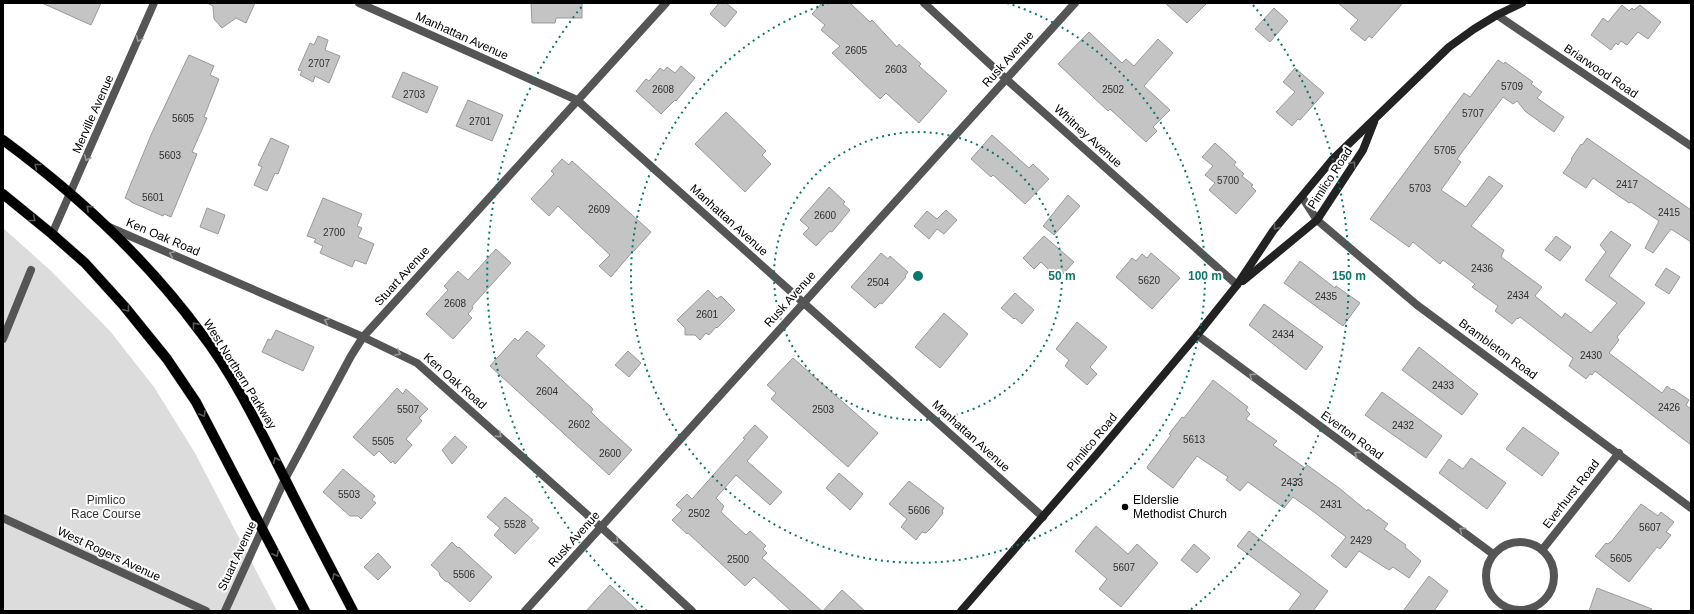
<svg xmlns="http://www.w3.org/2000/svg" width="1694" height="614" font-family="Arial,sans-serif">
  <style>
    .green { fill: #dcdcdc }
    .building { fill: #c4c4c4; stroke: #999 }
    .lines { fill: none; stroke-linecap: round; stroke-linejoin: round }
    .primary-casing { stroke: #dbdbdb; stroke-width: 11 }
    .street { stroke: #555; stroke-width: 8 }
    .secondary { stroke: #222; stroke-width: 8 }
    .primary { stroke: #000; stroke-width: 10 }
    .oneway { stroke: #999 }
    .oneway2 { stroke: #646464 }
    .oneway3 { stroke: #595959 }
    .ring { fill: none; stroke: #0f766e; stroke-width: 2; stroke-dasharray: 2 4 }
    .poi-dot { fill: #000; stroke: #fff; stroke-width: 1.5 }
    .labels { text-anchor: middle; stroke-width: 4; stroke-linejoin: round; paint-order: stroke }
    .number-label { font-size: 10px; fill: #313131 }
    .street-label { font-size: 12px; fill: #000; stroke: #fff }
    .park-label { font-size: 12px; fill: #333; stroke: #fff }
    .poi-label { font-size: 12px; fill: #000; stroke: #fff; text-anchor: start }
    .centre { fill: #0f766e; stroke: #fff; stroke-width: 2 }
    .ring-label { font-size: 12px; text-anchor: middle; font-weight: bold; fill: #0f766e; stroke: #fff; stroke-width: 4; stroke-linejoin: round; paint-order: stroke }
  </style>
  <rect width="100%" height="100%" fill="#fff"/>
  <path class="green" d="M3,228L50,270L110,331L154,387L195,453L277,611H3Z"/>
  <g class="building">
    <path d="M42,3H101L91,25Z"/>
    <path d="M207,3H255L246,23L236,18L222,28L214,19L213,6Z"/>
    <path d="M531,3H582V18H556L555,23H532Z"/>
    <path d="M719,3H726L737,12L725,27L710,14Z"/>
    <path d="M822,3H850L870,22L872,20L897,47L899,44L921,64L919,66L947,91L919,123L886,93L880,99L832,53L840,46L821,30L825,25L812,14Z"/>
    <path d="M1165,3H1207L1187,23Z"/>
    <path d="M1338,3H1403L1372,38L1369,36L1365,41L1350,29L1358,20Z"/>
    <path d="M1622,5L1629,11L1632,8L1634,10L1640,5L1661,22L1648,39L1638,32L1627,45L1621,41L1618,45L1616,43L1611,50L1591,35L1603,18L1608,22Z"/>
    <path d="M1274,8L1288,21L1270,42L1255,29Z"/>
    <path d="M1089,32L1122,63L1126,59L1134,66L1158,39L1173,53L1144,86L1170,110L1153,127L1157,131L1146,142L1110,109L1108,111L1058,64Z"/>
    <path d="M318,36L328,40L325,50L340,56L329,83L315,76L313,82L300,75L302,71L298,70L310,43L314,45Z"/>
    <path d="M189,55L214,66L210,75L219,79L204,117L207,118L192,152L197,154L171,217L164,214L163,216L131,202V201L125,198L151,135Z"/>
    <path d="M1498,60L1504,64L1505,62L1533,82L1531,84L1542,92L1537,98L1564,117L1554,132L1526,112L1517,101L1513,104L1503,97L1457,159L1461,162L1441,190L1466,207L1489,176L1503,186L1471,226L1504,250L1501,257L1542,287L1535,296L1562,318L1565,313L1591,333L1617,303L1585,280L1606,252L1600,245L1611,231L1631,245L1609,276L1645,303L1617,337L1619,340L1609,353L1662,393L1667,386L1672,390L1673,389L1689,400L1686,405L1691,409V445L1595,371L1592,375L1590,374L1586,379L1569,366L1573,358L1520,317L1518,319L1517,318L1512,324L1495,311L1498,306L1472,287L1475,284L1443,260L1440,264L1413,242L1409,247L1370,219L1464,93L1470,97Z"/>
    <path d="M681,66L695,78L676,101L675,100L661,114L636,91L646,79L649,81L660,68L664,71L667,67L675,73Z"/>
    <path d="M1295,68L1324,93L1300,120L1298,119L1292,126L1276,112L1295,92L1283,82Z"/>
    <path d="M403,72L438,87L427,113L392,97Z"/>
    <path d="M468,100L503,115L492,141L456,126Z"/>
    <path d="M726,112L766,151L762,155L771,164L745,192L695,144Z"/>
    <path d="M992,135L1029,168L1033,164L1049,179L1025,204L993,175L991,177L971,159Z"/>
    <path d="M271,138L289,146L278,174L275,173L267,191L254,185L262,167L258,165Z"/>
    <path d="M1587,138L1691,210V242L1671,229L1653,253L1645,248L1659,221L1631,202L1629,203L1593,178L1586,188L1563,173L1572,160L1571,159L1581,144L1582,145Z"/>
    <path d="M1215,143L1236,162L1234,165L1244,174L1242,176L1253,185L1251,186L1256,191L1236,214L1209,190L1215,183L1205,175L1213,166L1202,157Z"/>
    <path d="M562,159L569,165L572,161L651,232L634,251H633L611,277L599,266L610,255L558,206L549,216L531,199L554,174L551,171Z"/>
    <path d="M829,187L845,202L843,204L850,210L832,232L830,231L816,246L803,234L809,228L800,220Z"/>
    <path d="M1068,195L1080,206L1054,235L1043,226Z"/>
    <path d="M323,198L362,214L357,226L362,228L358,237L374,244L366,264L355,260L352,267L320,253L323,246L314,242L316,239L307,236Z"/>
    <path d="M207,208L225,215L218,234L200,227Z"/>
    <path d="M946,210L957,220L944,234L937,229L929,239L914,226L927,211L937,219Z"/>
    <path d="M1044,236L1074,262L1062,275L1056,269L1052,273L1041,262L1034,269L1023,258Z"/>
    <path d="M1556,236L1571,247L1560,261L1545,250Z"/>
    <path d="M496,249L511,263L472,306L473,308L468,314L472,318L453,339L426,314L448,290L444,286L458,271L468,280Z"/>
    <path d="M881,253L888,259L890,256L908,272L905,276L906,277L882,304L880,303L875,308L851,287Z"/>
    <path d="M1151,253L1180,278L1152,309L1116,277L1132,258L1136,261L1142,254L1147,258Z"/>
    <path d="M1300,261L1335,288L1336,286L1360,303L1343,326L1284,283Z"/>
    <path d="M1666,268L1680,277L1669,294L1655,285Z"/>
    <path d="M708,290L717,299L721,296L735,310L717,328L716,327L709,335L706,333L700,340L695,335H685V328L677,320Z"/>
    <path d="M1015,293L1034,310L1022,324L1015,318L1014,319L1001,308Z"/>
    <path d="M1264,304L1323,347L1306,370L1249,325Z"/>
    <path d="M944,313L968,334L940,368L915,347Z"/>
    <path d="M1077,322L1107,347L1090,367L1097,374L1087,385L1065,366L1069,360L1056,349Z"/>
    <path d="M276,330L314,347L303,371L262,352L268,339L271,340Z"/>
    <path d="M527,331L545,346L536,356L593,409L591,412L600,421L632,450L609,475L490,366L515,338L518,341Z"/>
    <path d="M1419,347L1478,394L1462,415L1402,370Z"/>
    <path d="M628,351L641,363L629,377L615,365Z"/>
    <path d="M793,358L878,433L848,467L771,399L776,393L767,385Z"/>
    <path d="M1213,380L1248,407L1246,410L1250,414L1246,419L1277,441L1273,445L1305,468L1307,465L1339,488L1367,511L1368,509L1388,524L1384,529L1406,545L1405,547L1421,561L1409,578L1393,567L1389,570L1359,551L1346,568L1331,556L1346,537L1314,512L1293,497L1284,508L1248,482L1240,491L1226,480L1228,477L1197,456L1173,488L1148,469L1147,467L1171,435L1169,434L1182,417L1184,418Z"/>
    <path d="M397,388L403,394L406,389L428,409L419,418L422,421L406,439L412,445L395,464L393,461L391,463L379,451L374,456L353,437Z"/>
    <path d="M1382,392L1442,436L1426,458L1365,415Z"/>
    <path d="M755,425L768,437L747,461L782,492L770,505L736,475L716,498L724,506L721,512L746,535L750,531L766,546L763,549L767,553L762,558L822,611H791L754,577L745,586L688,533L687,534L672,520L682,510L676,505L687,494L692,499L745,439L743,438Z"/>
    <path d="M1523,427L1559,453L1542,476L1506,449Z"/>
    <path d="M455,436L467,447L452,464L442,450Z"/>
    <path d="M1471,458L1506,483L1487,509L1439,473L1449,459L1463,469Z"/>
    <path d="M343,469L375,496L372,500L376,503L361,519L358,516H350L323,492Z"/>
    <path d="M839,473L863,494L850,510L826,488Z"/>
    <path d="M909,481L944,508L942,511L943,513L932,527L926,533L922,532L916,540L901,527L907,519L889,504Z"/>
    <path d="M505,497L533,520L531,521L539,528L515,554L494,535L500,528L487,517Z"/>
    <path d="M1641,504L1658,516L1661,512L1674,522L1666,532L1671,535L1660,549L1657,547L1629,582L1595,556L1606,543L1608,544L1610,542H1611Z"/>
    <path d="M1096,526L1128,554L1137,544L1158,563L1121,607L1099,589L1107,579L1075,551Z"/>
    <path d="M1249,531L1328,591L1313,611H1288L1301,594L1237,546Z"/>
    <path d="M452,542L458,548L459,547L492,577L470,602L448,582L445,581L440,576L439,572L431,565Z"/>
    <path d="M1194,544L1210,558L1197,573L1181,560Z"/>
    <path d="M378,553L391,567L378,580L364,567Z"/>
    <path d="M1429,576L1448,591L1443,598L1434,611H1403Z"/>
    <path d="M610,585L638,611H586Z"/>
    <path d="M1597,588L1652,609L1651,611H1589Z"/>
    <path d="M842,590L865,611H823Z"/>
  </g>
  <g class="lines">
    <g class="primary-casing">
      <g id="primary">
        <path d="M3,140C79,196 145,257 201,333C235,377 260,430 285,479C307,523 330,567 353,611"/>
        <path d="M3,194L52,234L85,263L124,306L167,359L196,402L305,611"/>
      </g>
    </g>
    <g class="street">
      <path d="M359,3L577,100L1043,517"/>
      <path d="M924,3L1006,79L1237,285"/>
      <path d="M1497,15L1691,146"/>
      <path d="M1302,197L1317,220L1417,305L1691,508"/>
      <path d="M109,227L363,337L417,363L601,527L692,611"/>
      <path d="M52,234L154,3"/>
      <path d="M1197,335L1493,554"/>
      <path d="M3,339L31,270"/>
      <path d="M3,518L206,611"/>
      <circle cx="1520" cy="576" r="34"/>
      <path d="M1542,550L1619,453"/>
      <path d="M225,611L285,479L351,356L363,337L666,3"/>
      <path d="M525,611L1075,3"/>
    </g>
    <g class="secondary">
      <path d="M1243,281L1317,220L1363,150L1374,122"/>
      <path d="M961,611L1096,455L1197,335L1237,285L1273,231L1332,160L1449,47L1474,29L1497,15L1522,3"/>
    </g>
    <use href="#primary" class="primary"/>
  </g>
  <defs><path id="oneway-chevron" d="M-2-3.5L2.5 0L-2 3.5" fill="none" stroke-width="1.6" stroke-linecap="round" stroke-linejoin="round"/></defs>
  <g class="oneway">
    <use href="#oneway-chevron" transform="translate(139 39) rotate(114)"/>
    <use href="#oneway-chevron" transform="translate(87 158) rotate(114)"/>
    <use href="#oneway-chevron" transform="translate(172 254) rotate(-157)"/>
    <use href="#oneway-chevron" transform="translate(327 321) rotate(-157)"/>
    <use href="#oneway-chevron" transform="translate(398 353) rotate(25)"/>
    <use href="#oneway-chevron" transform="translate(1252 376) rotate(-144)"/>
    <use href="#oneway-chevron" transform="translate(499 435) rotate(42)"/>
    <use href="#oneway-chevron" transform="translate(1357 454) rotate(-144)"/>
    <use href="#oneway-chevron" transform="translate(1462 530) rotate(-144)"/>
    <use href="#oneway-chevron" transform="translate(616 541) rotate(43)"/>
  </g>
  <g class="oneway2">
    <use href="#oneway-chevron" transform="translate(1353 164) rotate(-54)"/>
    <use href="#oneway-chevron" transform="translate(1276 227) rotate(129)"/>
  </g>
  <g class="oneway3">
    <use href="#oneway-chevron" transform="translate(37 166) rotate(-142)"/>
    <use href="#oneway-chevron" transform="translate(89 208) rotate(-138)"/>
    <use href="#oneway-chevron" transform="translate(33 219) rotate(39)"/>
    <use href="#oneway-chevron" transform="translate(127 309) rotate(50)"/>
    <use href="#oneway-chevron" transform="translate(195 325) rotate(-129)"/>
    <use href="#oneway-chevron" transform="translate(203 414) rotate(61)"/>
    <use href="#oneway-chevron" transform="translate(276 460) rotate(-116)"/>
    <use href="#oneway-chevron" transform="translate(276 554) rotate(63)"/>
    <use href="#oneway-chevron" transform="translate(335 576) rotate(-117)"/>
  </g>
  <g class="ring">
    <circle cx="918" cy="276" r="144"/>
    <path d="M1007 3A287 287 0 1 1 829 3"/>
    <path d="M647 611A431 431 0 0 1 583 5M1253 5A431 431 0 0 1 1189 611"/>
  </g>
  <circle class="poi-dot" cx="1125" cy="507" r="4"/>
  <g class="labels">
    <g class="number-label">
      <text x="856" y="54">2605</text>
      <text x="319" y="67">2707</text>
      <text x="896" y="73">2603</text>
      <text x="1512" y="90">5709</text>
      <text x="663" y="93">2608</text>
      <text x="1113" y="93">2502</text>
      <text x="414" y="98">2703</text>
      <text x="1473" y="117">5707</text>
      <text x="183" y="122">5605</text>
      <text x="480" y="125">2701</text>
      <text x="1445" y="154">5705</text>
      <text x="170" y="159">5603</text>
      <text x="1228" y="184">5700</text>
      <text x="1627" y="188">2417</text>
      <text x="1420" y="192">5703</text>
      <text x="153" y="201">5601</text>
      <text x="599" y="213">2609</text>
      <text x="1669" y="216">2415</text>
      <text x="825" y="219">2600</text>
      <text x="334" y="236">2700</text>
      <text x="1482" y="272">2436</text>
      <text x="1149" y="284">5620</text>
      <text x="878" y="286">2504</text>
      <text x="1518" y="299">2434</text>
      <text x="1326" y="300">2435</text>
      <text x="455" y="307">2608</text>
      <text x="707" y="318">2601</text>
      <text x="1283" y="338">2434</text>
      <text x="1591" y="359">2430</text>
      <text x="1443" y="389">2433</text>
      <text x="547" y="395">2604</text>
      <text x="1669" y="411">2426</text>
      <text x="408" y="413">5507</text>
      <text x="823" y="413">2503</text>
      <text x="579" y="428">2602</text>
      <text x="1403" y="429">2432</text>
      <text x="1194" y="443">5613</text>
      <text x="383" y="445">5505</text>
      <text x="610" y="457">2600</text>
      <text x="1292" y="486">2433</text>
      <text x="349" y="498">5503</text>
      <text x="1331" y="508">2431</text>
      <text x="919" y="514">5606</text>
      <text x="699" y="517">2502</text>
      <text x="515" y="528">5528</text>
      <text x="1650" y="531">5607</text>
      <text x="1361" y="544">2429</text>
      <text x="1621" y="562">5605</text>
      <text x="738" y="563">2500</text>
      <text x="1124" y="571">5607</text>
      <text x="464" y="578">5506</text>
    </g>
    <g class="street-label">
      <text transform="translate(462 36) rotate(24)" y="4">Manhattan Avenue</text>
      <text transform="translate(1008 59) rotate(-48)" y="4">Rusk Avenue</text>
      <text transform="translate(1601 71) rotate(34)" y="4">Briarwood Road</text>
      <text transform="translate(93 114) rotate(-66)" y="4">Merville Avenue</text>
      <text transform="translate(1088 136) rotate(42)" y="4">Whitney Avenue</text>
      <text transform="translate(1330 178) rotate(-57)" y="4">Pimlico Road</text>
      <text transform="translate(729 220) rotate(42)" y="4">Manhattan Avenue</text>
      <text transform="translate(163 237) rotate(23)" y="4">Ken Oak Road</text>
      <text transform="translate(402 276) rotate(-48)" y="4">Stuart Avenue</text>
      <text transform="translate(790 299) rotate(-48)" y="4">Rusk Avenue</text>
      <text transform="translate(1498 349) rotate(36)" y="4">Brambleton Road</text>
      <text transform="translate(240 374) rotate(58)" y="4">West Northern Parkway</text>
      <text transform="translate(455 381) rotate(41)" y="4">Ken Oak Road</text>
      <text transform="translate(1352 435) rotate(36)" y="4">Everton Road</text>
      <text transform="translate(971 436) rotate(42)" y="4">Manhattan Avenue</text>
      <text transform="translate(1092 442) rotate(-50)" y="4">Pimlico Road</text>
      <text transform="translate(1571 494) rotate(-52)" y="4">Everhurst Road</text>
      <text transform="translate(574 539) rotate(-48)" y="4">Rusk Avenue</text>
      <text transform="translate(109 554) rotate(25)" y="4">West Rogers Avenue</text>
      <text transform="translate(237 556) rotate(-65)" y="4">Stuart Avenue</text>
    </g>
    <g class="park-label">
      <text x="106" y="504">Pimlico<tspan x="106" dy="14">Race Course</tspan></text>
    </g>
    <g class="poi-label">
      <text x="1133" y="504">Elderslie<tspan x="1133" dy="14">Methodist Church</tspan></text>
    </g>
  </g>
  <circle cx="918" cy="276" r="6" class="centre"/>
  <g class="ring-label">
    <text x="1062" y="280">50 m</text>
    <text x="1205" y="280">100 m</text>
    <text x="1349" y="280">150 m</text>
  </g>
  <rect width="1694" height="614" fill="none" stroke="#000000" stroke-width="8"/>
</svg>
